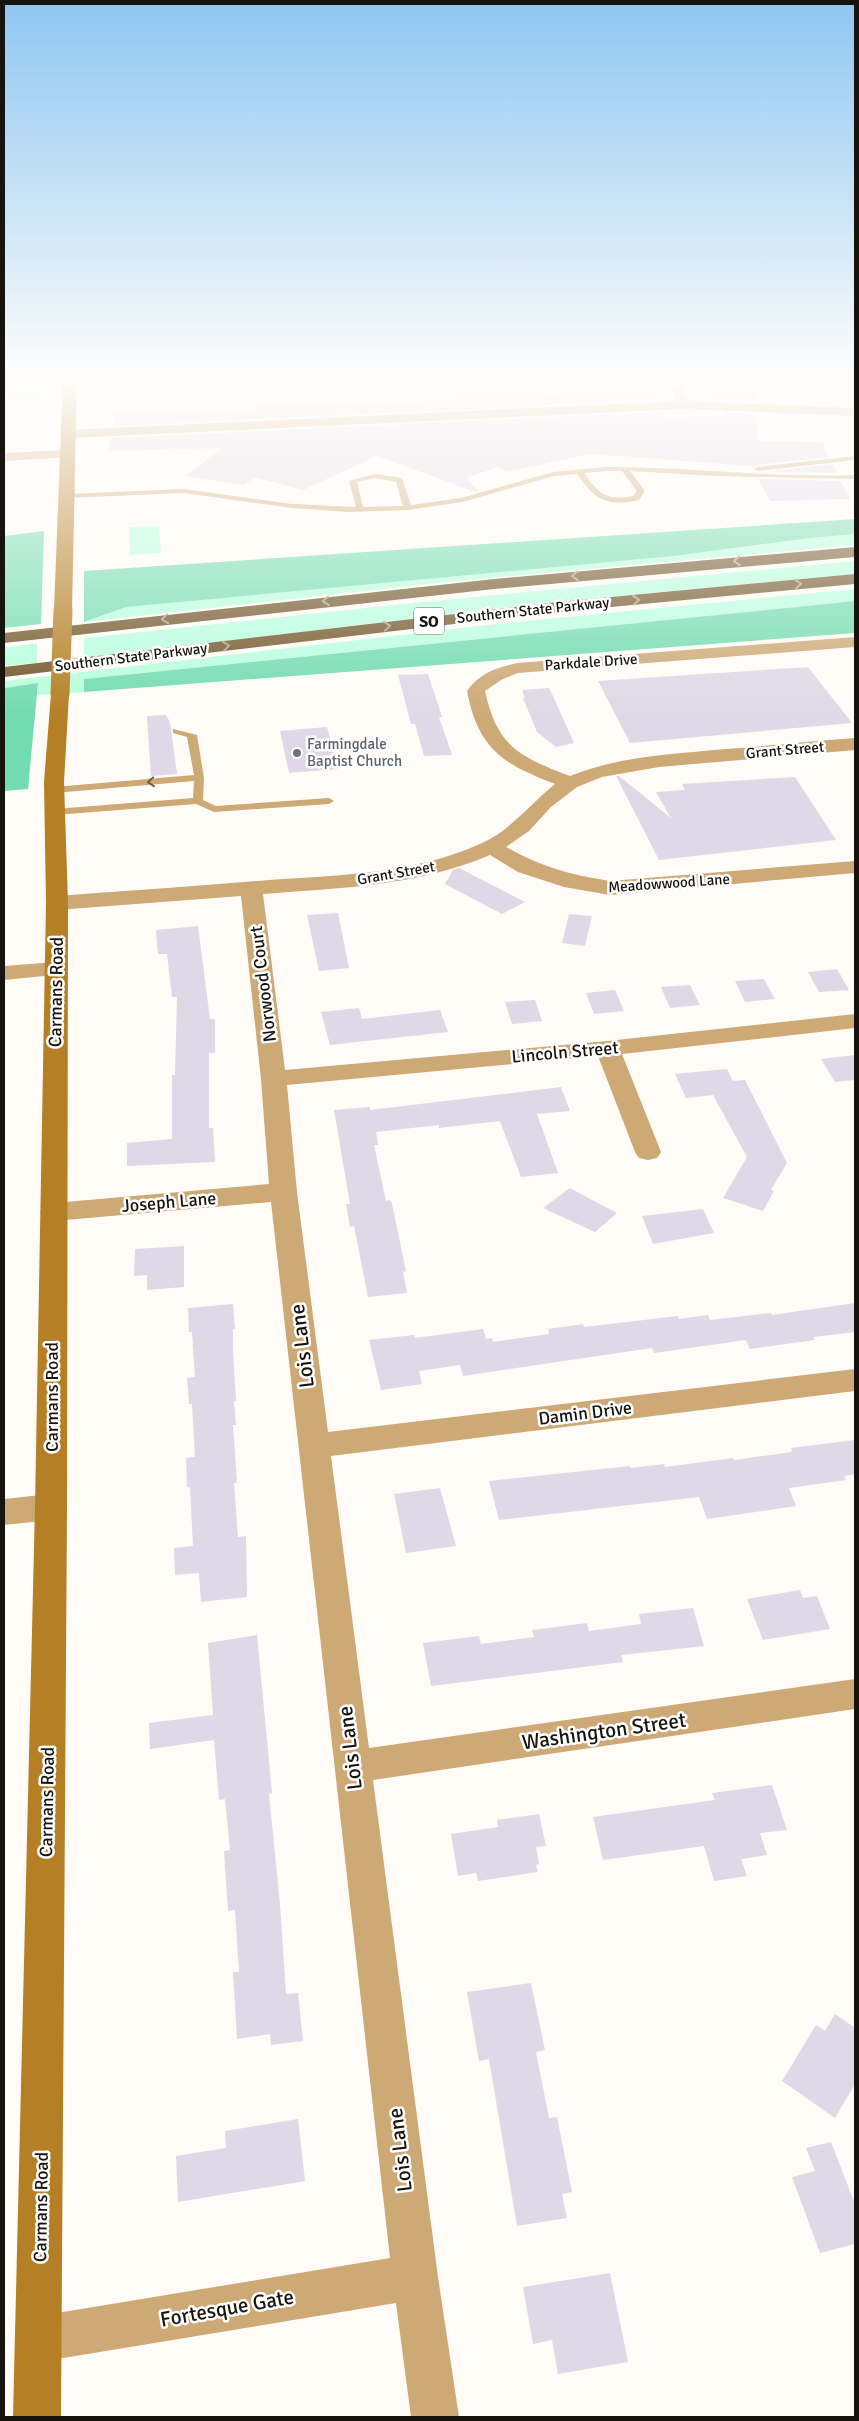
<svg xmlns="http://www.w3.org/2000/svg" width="859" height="2421" font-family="Signika,sans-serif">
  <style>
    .built { fill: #fff0dd }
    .green { fill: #b7ffdd }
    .forest { fill: #73dcb0 }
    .water { fill: #a8e2fe }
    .building { fill: #dfd8e6 }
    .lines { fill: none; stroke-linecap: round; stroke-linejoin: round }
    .lane { fill: #cda976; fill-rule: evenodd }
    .street { fill: #cda976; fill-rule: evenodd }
    .secondary { fill: #b47f25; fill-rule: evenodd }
    .highway { fill: #715529; fill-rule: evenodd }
    .secondary-bridge { stroke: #b47f25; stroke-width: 19 }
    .oneway { stroke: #b1a289 }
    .oneway2 { stroke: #725e42 }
    .worship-dot { fill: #6b7280; stroke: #fff; stroke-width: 2 }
    .labels { text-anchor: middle; stroke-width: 5; stroke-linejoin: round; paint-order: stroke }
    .far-street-label { font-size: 15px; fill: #17140f; stroke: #fff }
    .far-worship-label { font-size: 15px; fill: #5b616d; stroke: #fff; text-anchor: start }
    .shield { fill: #fff; stroke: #5d5a57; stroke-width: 1 }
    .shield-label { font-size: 16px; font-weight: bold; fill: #17140f }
    .street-label { font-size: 18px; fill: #17140f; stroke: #fff }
    .near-street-label { font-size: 21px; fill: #17140f; stroke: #fff }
  </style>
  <rect width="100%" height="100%" fill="#fffbf6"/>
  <path class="built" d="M90,378H595L602,385L416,387L415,395L91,409Z"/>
  <g class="green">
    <path d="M159,526L161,553L130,555L129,527Z"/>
    <path d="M855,534V545L447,582L84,622L126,607L674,556L810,538Z"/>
    <path d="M855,561V575L551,602L84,658V638L422,602Z"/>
    <path d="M855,589V601L84,679V692L38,695V683L4,688V681L496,624Z"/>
    <path d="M37,643V663L4,666V648Z"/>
  </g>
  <g class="forest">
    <path d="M855,519V534L810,538L674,556L126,607L84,622V571Z"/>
    <path d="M44,531L41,624L4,628V536Z"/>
    <path d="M855,601V633L84,692V679Z"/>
    <path d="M38,683L28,789L4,791V688Z"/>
  </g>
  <path class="water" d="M4,378H46L43,399L4,401Z"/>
  <g class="building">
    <path d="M455,378H538L542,394L651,391L656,400L113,426L115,414L255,410V406L426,402L425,400L457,399Z"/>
    <path d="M703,378H754L755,402L716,400Z"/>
    <path d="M662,412L665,417L725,416L723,412L756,414L758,441L822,442L829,457L758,465L752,468L751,466L590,454L506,472L498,467L466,478L479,491L476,492L377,456L303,490L255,477L244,485L184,476L223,448L109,451L111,438Z"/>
    <path d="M833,464L837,473L765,472Z"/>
    <path d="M758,479L841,481L850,499L770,501Z"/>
    <path d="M808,667L852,723L630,743L598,681Z"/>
    <path d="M428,674L442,717H439L452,755L424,756L415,724H411L398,675Z"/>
    <path d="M549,688L553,696L574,743L556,747L537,732L523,698H525L522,690Z"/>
    <path d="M166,715L170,722L177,774L151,776L147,716Z"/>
    <path d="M327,727L338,769L289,773L280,731Z"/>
    <path d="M616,776H619L671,818L656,792L685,790L682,784L795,777L836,840L659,860Z"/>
    <path d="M459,868L525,902L502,914L445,884L453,870Z"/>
    <path d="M338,913L349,968L319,971L307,915Z"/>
    <path d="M569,914L592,916L585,946L562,943Z"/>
    <path d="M198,926L210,1019H215V1053H209V1128H213L215,1162L127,1166V1143L172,1139V1075H175L177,997H172L167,954H158L156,930Z"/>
    <path d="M837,969L849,990L819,992L808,972Z"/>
    <path d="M764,979L775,999L745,1002L735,981Z"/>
    <path d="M690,985L700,1005L670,1008L661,987Z"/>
    <path d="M615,990L624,1011L594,1014L586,993Z"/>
    <path d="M535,1000L542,1021L512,1024L505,1002Z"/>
    <path d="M359,1008L362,1019L440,1010L448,1032L330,1045L321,1012Z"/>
    <path d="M855,1055V1080L835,1082L821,1059Z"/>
    <path d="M727,1069L733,1081L745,1080L787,1163L771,1190L774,1191L763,1211L723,1198L747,1157L713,1095L686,1098L675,1074Z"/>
    <path d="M561,1087L570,1111L537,1114L558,1173L521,1177L500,1121L439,1128V1125L376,1132L378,1145H374L386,1201L390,1200L392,1204L406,1271L403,1272L407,1293L368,1297L354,1226L350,1227L346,1204H350L334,1110L370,1107V1110Z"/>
    <path d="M570,1188L594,1201L617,1213L595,1232L543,1208Z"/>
    <path d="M703,1209L714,1233L653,1244L642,1216Z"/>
    <path d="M184,1246V1287L147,1290V1275L134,1276L135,1249Z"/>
    <path d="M855,1303V1332L813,1337L815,1340L750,1349L746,1340L654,1353L652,1348L463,1376L460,1365L419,1371L422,1384L381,1390L369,1340L414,1335L415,1338L483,1329L486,1339L492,1338L493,1342L549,1334L548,1329L583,1324L584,1327L678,1316L679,1319L708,1315L710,1320L771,1313L772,1315Z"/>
    <path d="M233,1304L235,1329H233V1351L236,1401H234L236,1425H233L237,1483H234L238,1537L246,1536L247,1597L201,1602L199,1573L175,1575L174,1548L193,1546L190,1487H187L186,1458L195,1457L192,1404H189L187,1378L195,1377L192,1332H189L188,1308Z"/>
    <path d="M855,1440V1474L844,1476L846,1480L789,1488L796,1506L707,1519L699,1497L499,1520L489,1481L630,1466V1468L664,1464L665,1467L733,1458L734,1460L792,1452L791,1448Z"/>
    <path d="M440,1488L456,1546L406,1553L394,1494Z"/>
    <path d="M800,1590L803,1598L817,1596L830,1629L763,1640L747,1599Z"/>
    <path d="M693,1608L704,1646L621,1655L623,1662L431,1686L423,1643L479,1636L481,1644L534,1637L532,1630L587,1623L589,1631L641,1624L639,1614Z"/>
    <path d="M257,1635L272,1793L269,1794L280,1904L286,1994L298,1993L303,2041L271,2045L270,2034L237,2039L233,1972H239L235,1910L228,1911L224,1851L230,1850L225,1799L219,1800L214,1740L150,1749L149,1723L213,1715L208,1643Z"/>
    <path d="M772,1785L787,1830L760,1833L767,1855L741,1859L747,1876L714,1881L704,1846L603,1860L593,1817L715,1800L712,1793Z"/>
    <path d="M539,1814L546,1846L536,1847L539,1864L536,1865L538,1872L478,1881L476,1873L458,1876L451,1834L498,1827L497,1820Z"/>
    <path d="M531,1983L545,2050L536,2052L549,2118L557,2117L572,2192L562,2194L567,2218L517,2226L489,2059L479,2061L467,1992Z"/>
    <path d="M835,2014L855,2028V2084L835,2118L782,2081L816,2025L825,2031Z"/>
    <path d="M298,2119L305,2181L178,2202L176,2156L226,2148L225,2131Z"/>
    <path d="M831,2142L855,2204V2244L820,2253L792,2177L815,2171L806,2148Z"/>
    <path d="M610,2273L628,2362L558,2374L552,2340L533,2344L523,2287Z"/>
  </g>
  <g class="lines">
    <g class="lane">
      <path d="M855,456V460L758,471L754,469L758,467Z"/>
      <path d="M606,467C689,467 772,478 855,475V479L715,476L630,471L645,491L639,500C607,507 595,500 577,474L554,476L462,502L408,510L348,512L292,508L183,493L67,498L63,496L67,494L183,489L292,504L356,507L349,481L375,474L402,478L411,505L461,498L553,472ZM606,471H622L637,491L633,496C607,501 599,494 584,473ZM375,478L396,482L403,506L363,507L357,482Z"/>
      <path d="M173,729L197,735L204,778L203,800L216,806L329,798L334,801L329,804L214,812L196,804L55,815L50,812L55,809L193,798L194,781L54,793L49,790L54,787L194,775L187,737L173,733Z"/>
    </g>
    <g class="street">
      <path d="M667,378H679L689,401L855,408V416L684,409L69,438L62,434L69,430L676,401Z"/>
      <path d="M67,450L74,454L72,457L4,461V453Z"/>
      <path d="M855,637V647L518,673L501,680L485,691C497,747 520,757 570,776C620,756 673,754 726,749C769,746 812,741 855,738V750L659,767L602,777L577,787L551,807L529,831L506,847C542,867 570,875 610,881L855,861V873L610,895L564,887L518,872L490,855C418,886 340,888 263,894L285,1070L607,1041L855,1014V1028L622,1054L661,1152L657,1158L648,1160L639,1158L635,1152L598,1056L287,1085L297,1192L328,1432L855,1369V1391L331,1456L369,1748L855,1679V1709L373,1780L438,2277L459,2417H411L396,2303L39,2362L22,2356L16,2339L22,2322L39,2316L390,2258L271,1202L54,1221L44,1218L40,1212L44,1206L54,1203L269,1184L261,1079L241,896L57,910L49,908L46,903L49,898L57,896C128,891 199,886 269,880C341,875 415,874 482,843C511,830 530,804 555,784C503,764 478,749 467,691C479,673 497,668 517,663Z"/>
      <path d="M56,962L64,964L68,969L64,974L4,980V966Z"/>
      <path d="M51,1494L63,1498L67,1507L63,1516L51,1520L4,1525V1499Z"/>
    </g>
    <g class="secondary">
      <path d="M63,378H77L72,610L69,614H57L54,610Z"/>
      <path d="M60,688L67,690L69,694L64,782L68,903L67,1507L61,2417H13L35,1507L46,903L44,782L51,694L53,690Z"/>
    </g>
    <g class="highway">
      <path d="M855,547V557L494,589L4,643V633L494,579Z"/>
      <path d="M855,574V584L548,613L4,677V667L548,603Z"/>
    </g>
    <path class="secondary-bridge" d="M60,694L63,610"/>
  </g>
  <defs><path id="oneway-chevron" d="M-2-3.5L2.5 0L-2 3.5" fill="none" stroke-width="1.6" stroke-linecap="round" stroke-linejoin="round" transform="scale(1.25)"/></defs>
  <g class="oneway">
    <use href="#oneway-chevron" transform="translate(737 561) rotate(175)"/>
    <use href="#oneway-chevron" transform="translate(575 576) rotate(175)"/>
    <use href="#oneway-chevron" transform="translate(798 584) rotate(-5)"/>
    <use href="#oneway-chevron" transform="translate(636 600) rotate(-5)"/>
    <use href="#oneway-chevron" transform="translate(326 601) rotate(174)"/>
    <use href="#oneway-chevron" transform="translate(165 619) rotate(173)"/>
    <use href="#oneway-chevron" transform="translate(387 626) rotate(-7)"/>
    <use href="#oneway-chevron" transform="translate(226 646) rotate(-7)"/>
  </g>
  <use class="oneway2" href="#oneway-chevron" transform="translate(151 782) rotate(175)"/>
  <linearGradient id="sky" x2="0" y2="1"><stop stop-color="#8ec6f1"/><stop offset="0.53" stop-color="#fffdfb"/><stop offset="1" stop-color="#fffdfb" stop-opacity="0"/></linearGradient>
  <rect width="859" height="717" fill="url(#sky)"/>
  <circle class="worship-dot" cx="297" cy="753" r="5"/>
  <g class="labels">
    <g class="far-street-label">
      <text transform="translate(533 610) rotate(-6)" y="5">Southern State Parkway</text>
      <text transform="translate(131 657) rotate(-7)" y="5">Southern State Parkway</text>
      <text transform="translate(591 662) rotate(-4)" y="5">Parkdale Drive</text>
      <text transform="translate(785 750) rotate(-5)" y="5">Grant Street</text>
      <text transform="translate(396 873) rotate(-10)" y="5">Grant Street</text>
      <text transform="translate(669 883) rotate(-4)" y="5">Meadowwood Lane</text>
    </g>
    <g class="far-worship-label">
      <text x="307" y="749">Farmingdale<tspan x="307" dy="17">Baptist Church</tspan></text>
    </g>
    <rect class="shield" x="414" y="607.5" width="30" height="27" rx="4"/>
    <g class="shield-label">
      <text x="429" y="627">SO</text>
    </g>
    <g class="street-label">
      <text transform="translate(263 984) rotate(-97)" y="6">Norwood Court</text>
      <text transform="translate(56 992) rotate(-89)" y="6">Carmans Road</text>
      <text transform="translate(565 1052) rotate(-5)" y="6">Lincoln Street</text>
      <text transform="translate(169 1202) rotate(-5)" y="6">Joseph Lane</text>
      <text transform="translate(52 1397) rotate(-90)" y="6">Carmans Road</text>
      <text transform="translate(585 1413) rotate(-7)" y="6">Damin Drive</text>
      <text transform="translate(47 1802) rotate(-89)" y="6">Carmans Road</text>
      <text transform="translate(41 2207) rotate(-89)" y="6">Carmans Road</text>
    </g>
    <g class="near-street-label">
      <text transform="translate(302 1346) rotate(-97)" y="7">Lois Lane</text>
      <text transform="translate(604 1731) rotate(-8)" y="7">Washington Street</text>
      <text transform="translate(350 1748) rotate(-97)" y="7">Lois Lane</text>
      <text transform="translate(400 2150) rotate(-97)" y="7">Lois Lane</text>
      <text transform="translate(227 2308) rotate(-10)" y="7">Fortesque Gate</text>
    </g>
  </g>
  <rect width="859" height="2421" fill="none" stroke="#17140f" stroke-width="10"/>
</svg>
